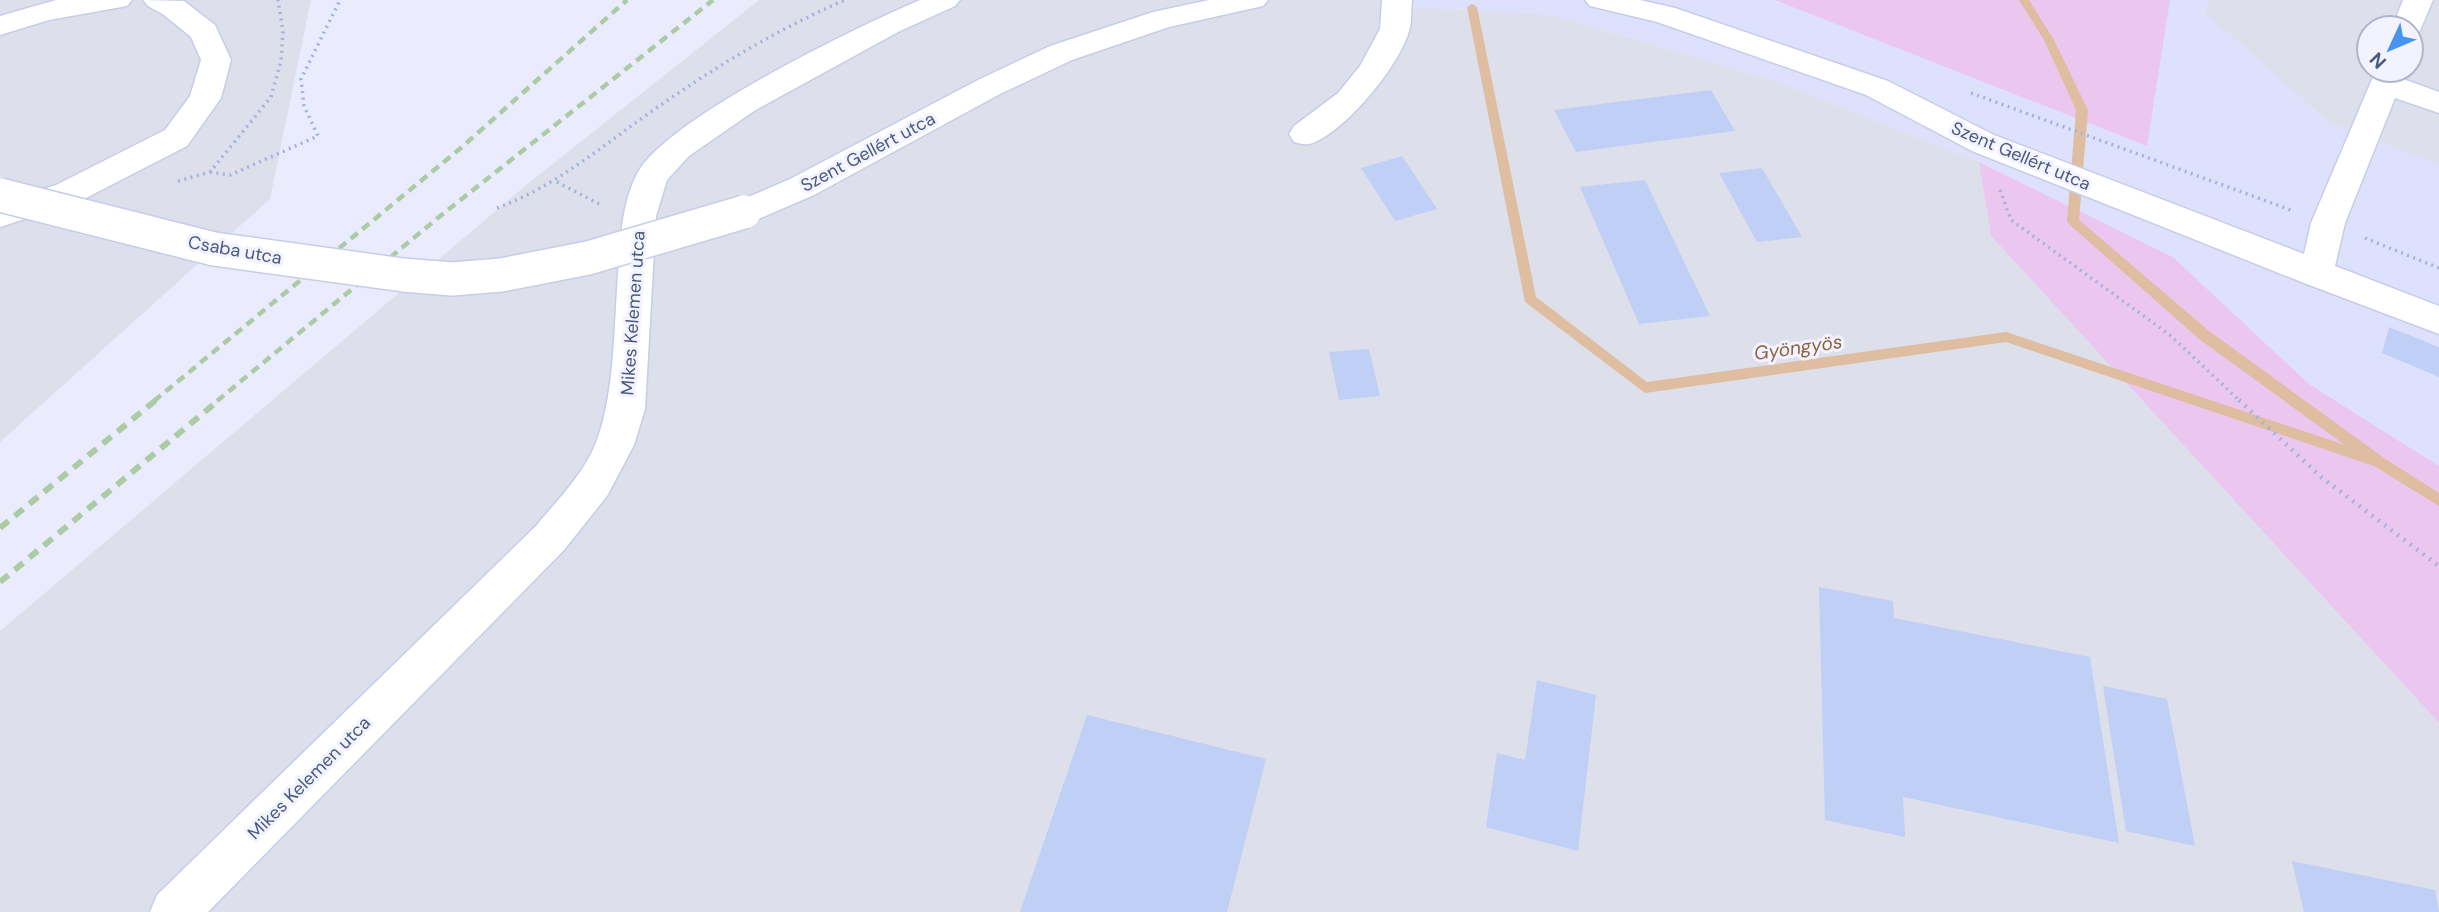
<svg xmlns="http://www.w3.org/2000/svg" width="2439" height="912" font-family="'DM Sans',sans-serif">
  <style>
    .residential { fill: #dee1fc; fill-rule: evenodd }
    .industrial { fill: #dddfeb; fill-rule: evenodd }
    .green { fill: #ebc6ee }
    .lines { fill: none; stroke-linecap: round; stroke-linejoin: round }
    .stream { fill: #debda1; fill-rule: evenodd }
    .building { fill: #bfcff6 }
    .minor-casing { stroke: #c6cde8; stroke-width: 3 }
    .path-far1 { stroke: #a1b3dd; stroke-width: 3.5; stroke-dasharray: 2 4.5; stroke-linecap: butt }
    .path { stroke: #a1b3dd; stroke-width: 4.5; stroke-dasharray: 2 6; stroke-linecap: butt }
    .minor { fill: #fff; fill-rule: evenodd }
    .rail-far1 { stroke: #abcba5; stroke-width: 4.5; stroke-dasharray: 9 6; stroke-linecap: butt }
    .rail { stroke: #abcba5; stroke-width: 6; stroke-dasharray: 11 8; stroke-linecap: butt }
    .minor-bridge-casing { stroke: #c6cde8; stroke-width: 36; stroke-linecap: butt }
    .minor-bridge { stroke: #fff; stroke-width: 33 }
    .labels { text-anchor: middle; stroke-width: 6; stroke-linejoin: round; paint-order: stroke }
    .street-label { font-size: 18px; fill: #4a5a7d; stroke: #f2f3ff }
    .water-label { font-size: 19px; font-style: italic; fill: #8b633e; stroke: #f2f3ff }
  </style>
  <rect width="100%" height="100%" fill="#eaecfe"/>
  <path class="residential" d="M1382,0H2439V466L2309,384L2173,257L1979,162L1775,81L1552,15L1432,8L1381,9ZM2369,28H2411V70H2369Z"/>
  <g class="industrial">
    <path d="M0,0H311L270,199L0,442Z"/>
    <path d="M759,0H1382V9L1432,8L1552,15L1775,81L1979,162L1991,236L2439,723V912H0V631L525,186Z"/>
    <path d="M2210,0H2439V164L2330,123L2205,12ZM2369,28H2411V70H2369Z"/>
  </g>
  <g class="green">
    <path d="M1775,0H2170L2147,146Z"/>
    <path d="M1979,162L2173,257L2309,384L2439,466V723L1991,236Z"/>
  </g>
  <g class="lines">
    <path class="stream" d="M2019,0H2029L2054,40L2088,110L2079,220L2209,331L2384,458L2439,493V506L2374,466L2006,342L1645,393L1525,302L1467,7L1472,4L1477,7L1536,297L1647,382L2006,332L2345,445L2199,339L2069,224L2067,221L2076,110L2044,40Z"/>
  </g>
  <g class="building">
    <path d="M1711,90L1735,131L1576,152L1554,110Z"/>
    <path d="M1402,156L1437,209L1395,221L1361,168Z"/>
    <path d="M1762,168L1802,237L1757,242L1719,173Z"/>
    <path d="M1645,180L1710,316L1639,324L1580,187Z"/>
    <path d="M2389,327L2439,347V377L2382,353Z"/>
    <path d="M1369,349L1380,396L1339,400L1329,352Z"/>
    <path d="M1819,587L1893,601L1894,618L2090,657L2119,843L1903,797L1905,837L1825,820Z"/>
    <path d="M1537,680L1596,695L1578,851L1486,827L1497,753L1525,760Z"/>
    <path d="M2103,686L2167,699L2195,846L2126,831Z"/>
    <path d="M1087,715L1266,759L1227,912H1020Z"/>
    <path d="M2292,861L2435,890L2439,912H2304Z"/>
  </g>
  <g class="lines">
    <g class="minor-casing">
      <g id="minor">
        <path d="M56,0H132L127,6L49,20L0,35V16Z"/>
        <path d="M143,0L184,1L215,25L231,60L221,98L187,146L80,201L0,227V203L56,185L165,130L190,96L201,60L191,37L164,15L148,6Z"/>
        <path d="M920,0H960L955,6L898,32L754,111L689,156L667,180L656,216L645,409L634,445L607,496L564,550L208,912H150L157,895L536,526C558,499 585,473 597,440C616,389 614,316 619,261C621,231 623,201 637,174C665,119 859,26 920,0Z"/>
        <path d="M1209,0H1268L1263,6L1169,27L1072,60L1000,94L814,195L756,220L744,224L732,220L727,212L732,204L790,179L978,80L1050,46L1153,12Z"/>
        <path d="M1382,0H1412C1411,9 1412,19 1410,27C1403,62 1348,128 1315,142C1307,146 1301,144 1294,142L1289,134L1294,126L1338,93L1360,66L1380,29Z"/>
        <path d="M1585,0H1640L1675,8L1888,81L1994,135L2304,254L2311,223L2376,70H2406L2403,79L2439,92V113L2395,98L2345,223L2335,266L2439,306V334L2304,283L1972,151L1866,95L1657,22L1590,6Z"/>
        <path d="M2403,0H2433L2418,35L2411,36V28H2392Z"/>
      </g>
    </g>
    <g class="path-far1">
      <path d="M1971,93L2291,210"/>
      <path d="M210,172L230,175L318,136L304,106L301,79L340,0"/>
      <path d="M178,181L210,172L271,97L281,61L283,31L278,0"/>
      <path d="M557,182L603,206"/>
      <path d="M2000,190L2011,220L2170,335L2240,401"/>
      <path d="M497,208C557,186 603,145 655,109C715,67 778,29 845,0"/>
      <path d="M2365,238L2439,268"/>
    </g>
    <path class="path" d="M2239,400L2321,477L2439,566"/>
    <use href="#minor" class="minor"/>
    <g class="rail-far1">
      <path d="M154,401L462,147L627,0"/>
      <path d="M217,401L439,217L713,0"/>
    </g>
    <g class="rail">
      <path d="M0,528L156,400"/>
      <path d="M0,582L219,400"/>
    </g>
    <g class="minor-bridge-casing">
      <path id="minor-bridge" d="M0,195L214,249L403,275L452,279L501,275L588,258L744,212"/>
    </g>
    <use href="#minor-bridge" class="minor-bridge"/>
  </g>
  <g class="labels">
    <g class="street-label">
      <text transform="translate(868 152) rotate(-28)" y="6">Szent Gellért utca</text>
      <text transform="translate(2021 156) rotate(23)" y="6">Szent Gellért utca</text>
      <text transform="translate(235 250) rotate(10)" y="6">Csaba utca</text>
      <text transform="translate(633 313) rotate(-86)" y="6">Mikes Kelemen utca</text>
      <text transform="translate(309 778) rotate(-45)" y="6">Mikes Kelemen utca</text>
    </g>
    <g class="water-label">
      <text transform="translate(1798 347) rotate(-8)" y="7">Gyöngyös</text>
    </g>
  </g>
  <g transform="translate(2390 49) rotate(226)"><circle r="33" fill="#f2f3ff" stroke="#afb6cb" stroke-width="2"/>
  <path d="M0-5L12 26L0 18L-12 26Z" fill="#4695f2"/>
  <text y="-10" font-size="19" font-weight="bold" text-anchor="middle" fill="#4a5a7d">N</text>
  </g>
</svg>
